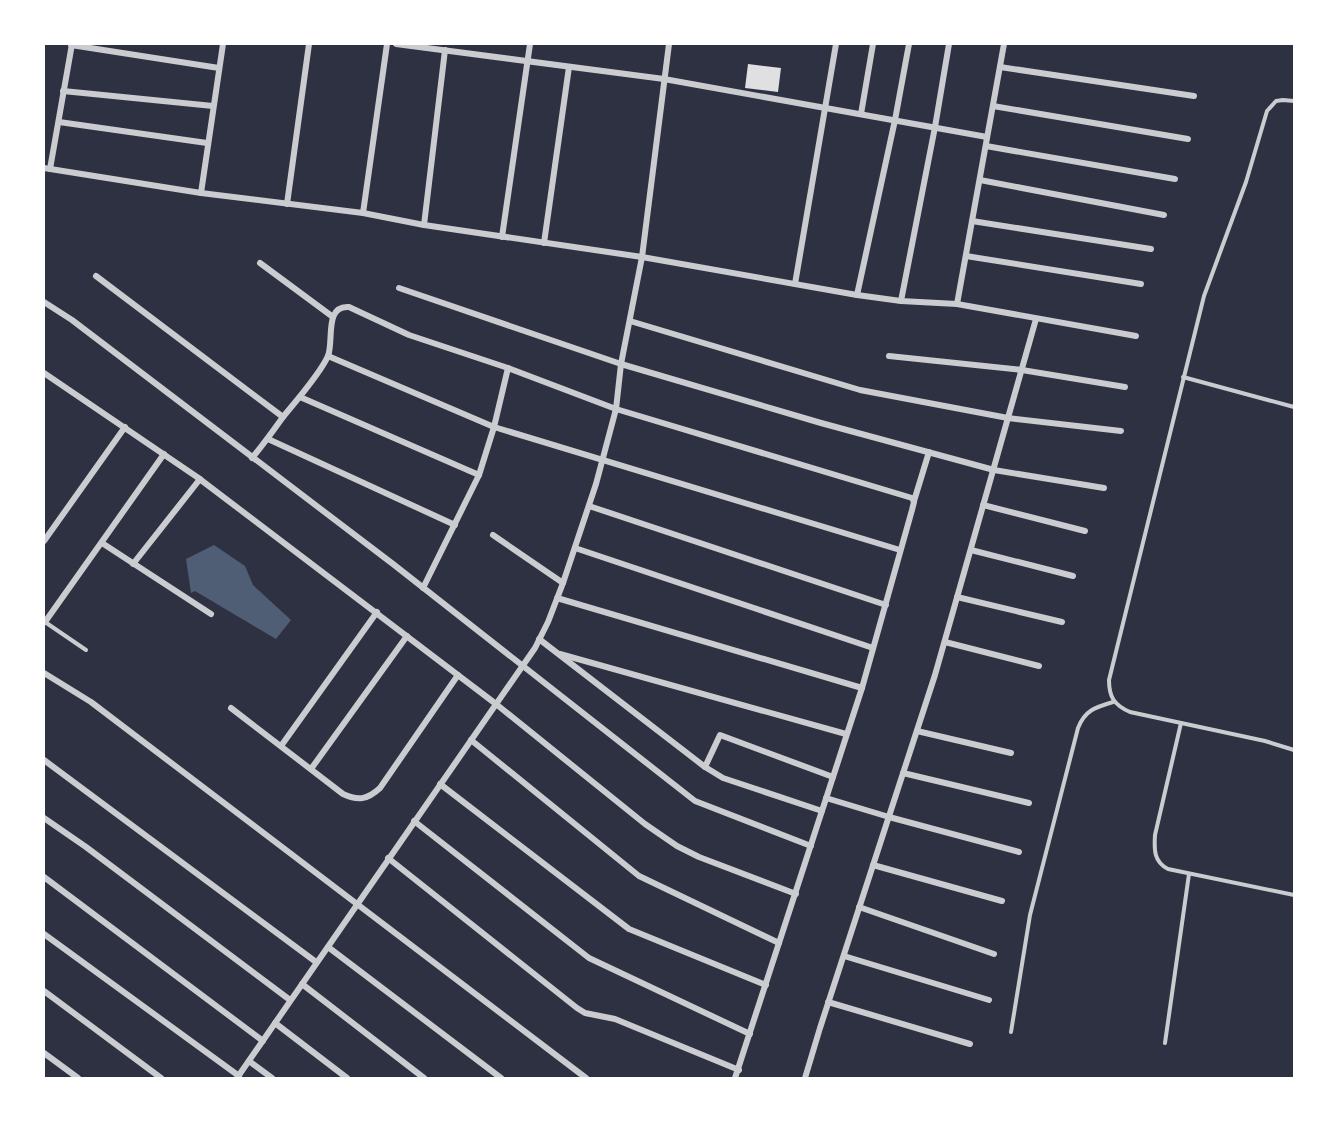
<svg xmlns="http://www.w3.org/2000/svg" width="1338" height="1122" font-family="'Libre Baskerville',serif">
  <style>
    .water { fill: #4f5d75 }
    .building { fill: #e0e0e3 }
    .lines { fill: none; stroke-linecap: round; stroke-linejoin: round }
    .service { stroke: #caccd0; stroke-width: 4 }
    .minor { stroke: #caccd0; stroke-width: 6 }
  </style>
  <rect width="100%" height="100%" fill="#2d3142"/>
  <path class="water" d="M214,545L245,566L253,585L291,620L276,639L195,591L191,593L186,559Z"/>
  <path class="building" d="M748,64L781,68L778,92L745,88Z"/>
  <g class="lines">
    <g class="service">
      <path d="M1294,101L1283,100L1276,101L1267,111L1246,182L1204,296L1109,680C1109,697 1114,705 1130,712L1265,741L1294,750"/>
      <path d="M1183,377L1294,407"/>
      <path d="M45,622L86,650"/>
      <path d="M1181,723L1155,835C1154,850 1154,862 1168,869L1294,895"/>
      <path d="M1011,1032L1030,915L1078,728C1085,710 1096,707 1113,702"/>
      <path d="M1165,1043L1189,874"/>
    </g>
    <g class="minor">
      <path d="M396,44L664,79L987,137"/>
      <path d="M71,45L219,68"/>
      <path d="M1000,67L1194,96"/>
      <path d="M63,91L213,106"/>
      <path d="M993,106L1188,139"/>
      <path d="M861,114L873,44"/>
      <path d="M59,122L207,143"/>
      <path d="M986,146L1175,179"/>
      <path d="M44,168L201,193L363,213L424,225L642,257L857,295L901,301L957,304L1136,336"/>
      <path d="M50,169L72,44"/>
      <path d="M980,180L1164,215"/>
      <path d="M201,193L223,44"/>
      <path d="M287,204L309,44"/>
      <path d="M363,213L387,44"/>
      <path d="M972,221L1151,249"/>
      <path d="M424,225L445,50"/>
      <path d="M502,237L530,44"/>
      <path d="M544,243L569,67"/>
      <path d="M966,256L1141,284"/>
      <path d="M260,263L333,317"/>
      <path d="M96,276L283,417"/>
      <path d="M795,284L836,44"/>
      <path d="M399,288L621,364L821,423L994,470L1104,488"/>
      <path d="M857,295L895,120L909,44"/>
      <path d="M901,301L935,127L949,44"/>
      <path d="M44,302L72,320L393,564L695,801L811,846"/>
      <path d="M957,304L1004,44"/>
      <path d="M630,321L860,390L1008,418L1121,431"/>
      <path d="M328,356L494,427L900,550"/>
      <path d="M889,356L1022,370L1125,387"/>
      <path d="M44,373L197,477L496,704L645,824L677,846L699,857L796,894"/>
      <path d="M300,397L479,475"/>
      <path d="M268,439L455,525"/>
      <path d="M252,458C263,445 273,431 283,417C296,401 320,374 328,356C334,341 324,305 349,307L409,335L508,368L616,409L912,498L914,502L912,510L862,688L735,1078"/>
      <path d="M914,501L929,452"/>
      <path d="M983,505L1085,531"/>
      <path d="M589,506L886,605"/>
      <path d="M493,535L563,583"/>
      <path d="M44,541L125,427"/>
      <path d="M102,543L211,614"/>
      <path d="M575,548L873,648"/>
      <path d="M971,550L1073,576"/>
      <path d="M133,564L200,479"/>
      <path d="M423,588L479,475L494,427L508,368"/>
      <path d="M957,597L1062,622"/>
      <path d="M557,598L862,688"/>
      <path d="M45,622L164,454"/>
      <path d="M539,639L705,767L723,778L822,811"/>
      <path d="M945,642L1039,666"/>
      <path d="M560,654L846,734"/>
      <path d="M44,673L91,702L586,1078"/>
      <path d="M231,708L343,794C358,801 367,800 380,788L458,675"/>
      <path d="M917,731L1011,753"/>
      <path d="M471,740L639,876L779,943"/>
      <path d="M281,746L377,612"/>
      <path d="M44,760L316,962"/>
      <path d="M705,767L720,735L833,777"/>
      <path d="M311,769L407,636"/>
      <path d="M903,773L1029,803"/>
      <path d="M440,784L629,929L766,985"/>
      <path d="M826,798L889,817L1019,852"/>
      <path d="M44,818L86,847L290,1000"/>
      <path d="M414,821L589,958L750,1034"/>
      <path d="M388,858L577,1008L585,1013L615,1019L739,1070"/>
      <path d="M873,865L1002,901"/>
      <path d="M44,877L263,1041"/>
      <path d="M859,907L994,954"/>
      <path d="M44,934L239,1076"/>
      <path d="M328,947L501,1078"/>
      <path d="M844,956L989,1000"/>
      <path d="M302,984L424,1078"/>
      <path d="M44,991L161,1078"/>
      <path d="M828,1002L970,1044"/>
      <path d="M275,1023L347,1078"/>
      <path d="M44,1053L78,1078"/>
      <path d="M249,1061L272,1078"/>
      <path d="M237,1078L535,648L548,622L563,583L596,484L616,409L621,364L642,257L669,44"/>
      <path d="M805,1078L820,1028L935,675L1036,319"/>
    </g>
  </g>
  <rect width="1338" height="1122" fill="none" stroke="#ffffff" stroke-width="90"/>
</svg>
